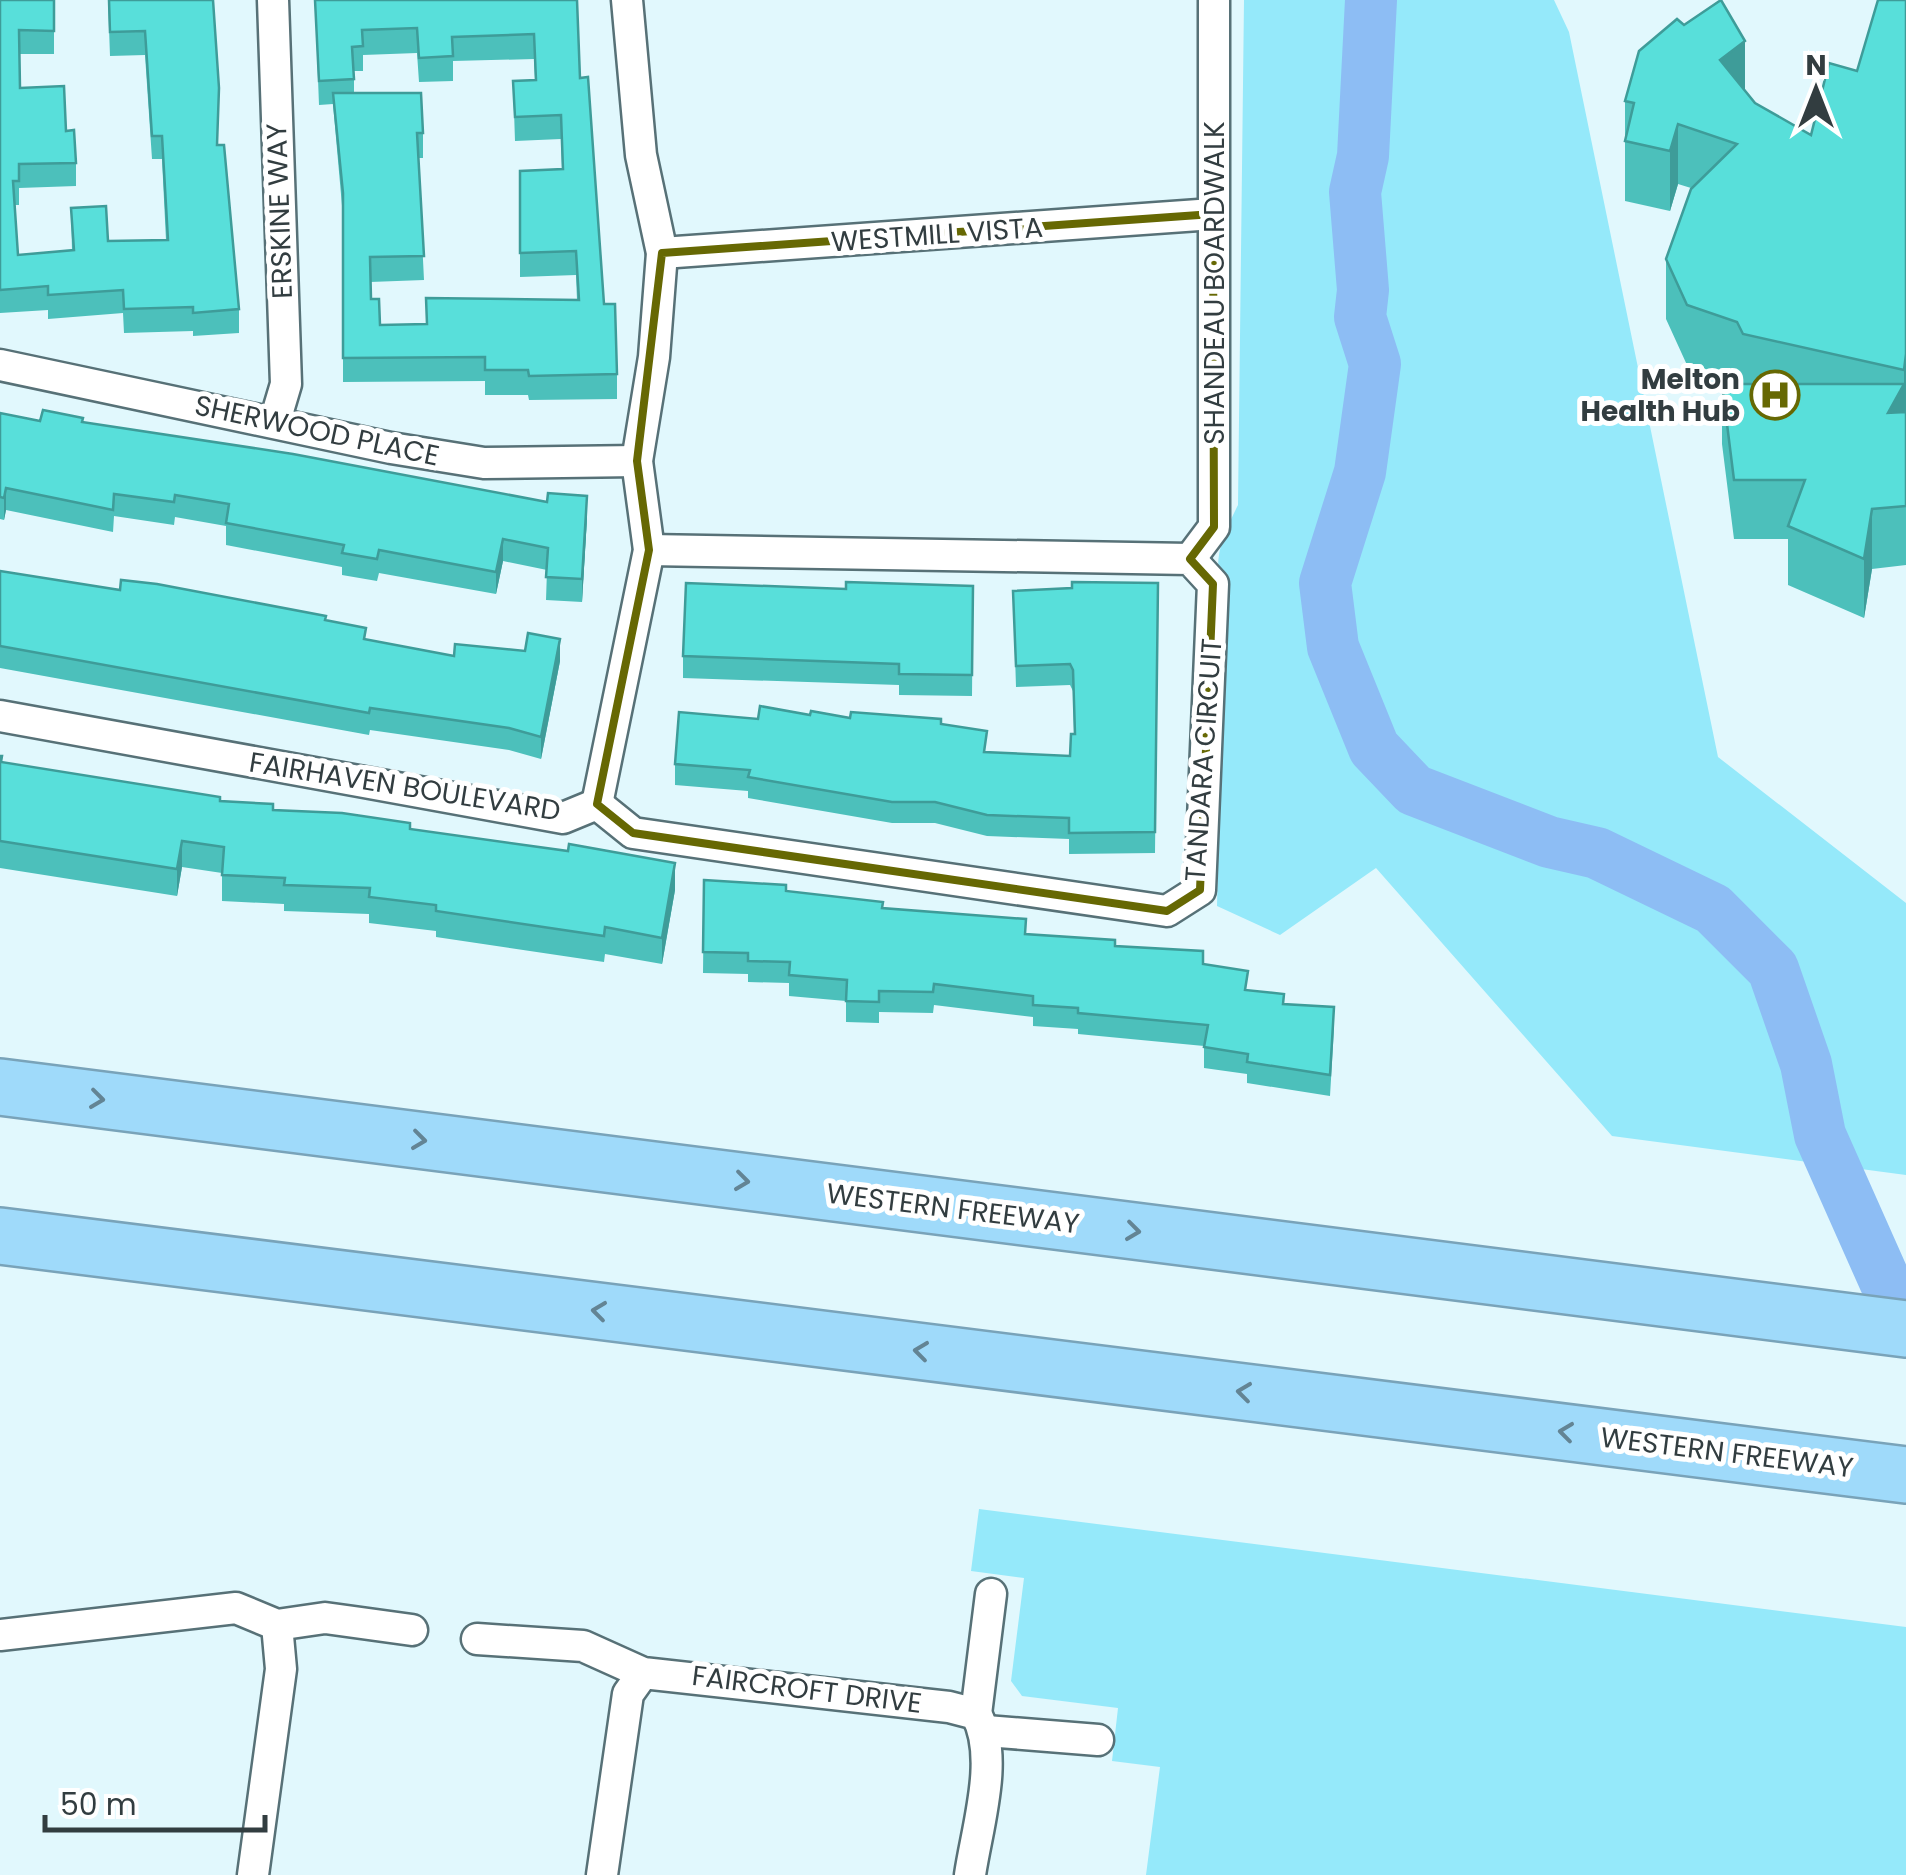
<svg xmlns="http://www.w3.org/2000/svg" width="1906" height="1875" font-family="Poppins,sans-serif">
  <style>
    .green { fill: #95e9fa }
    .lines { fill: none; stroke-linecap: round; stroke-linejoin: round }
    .river { stroke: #8dbdf4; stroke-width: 52 }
    .street-casing { stroke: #577177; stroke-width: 35 }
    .highway-casing { stroke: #79a3b9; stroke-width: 60 }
    .street { stroke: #fff; stroke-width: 30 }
    .highway { stroke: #9fdafa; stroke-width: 55 }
    .wall { fill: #4cc0bb; fill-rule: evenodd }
    .shaded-wall { fill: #3e9c99 }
    .building { fill: #58dfda; stroke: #3e9c99; stroke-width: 2.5 }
    .oneway { stroke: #638494 }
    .marked { fill: none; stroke: #666803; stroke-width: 8; stroke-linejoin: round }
    .labels { text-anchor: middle; stroke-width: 10; stroke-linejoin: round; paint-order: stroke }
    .street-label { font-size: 28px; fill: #323d40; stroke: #fff }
    .poi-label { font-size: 28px; font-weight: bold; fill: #323d40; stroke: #fff; text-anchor: end }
  </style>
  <rect width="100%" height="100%" fill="#e1f8fd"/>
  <g class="green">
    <path d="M1244,0H1554L1569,32L1718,757L1906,903V1175L1612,1136L1376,868L1280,935L1217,906L1224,599C1211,562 1221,539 1238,505Z"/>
    <path d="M979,1509L1906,1627V1875H1146L1160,1767L1112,1761L1118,1708L1022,1696L1011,1681L1024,1578L971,1571Z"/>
  </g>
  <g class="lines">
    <path class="river" d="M1371,0L1363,156L1355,192L1363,290L1360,317L1375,364L1360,472L1325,583L1333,647L1374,748L1414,790L1549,842L1597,853L1713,909L1773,969L1806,1064L1820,1135L1892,1297"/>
    <g class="street-casing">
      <g id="street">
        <path d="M273,0L286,384L275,421"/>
        <path d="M662,253L1213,214"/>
        <path d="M0,365L391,448L484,463L637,461"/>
        <path d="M1190,559L1214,527V0"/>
        <path d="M0,716L563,818L597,804"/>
        <path d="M597,804L633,833L1167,911L1200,890L1213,584L1190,559L649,550"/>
        <path d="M597,804L649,550L637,461L654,357L662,253L641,155L627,0"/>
        <path d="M0,1635L236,1608L277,1625L325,1618L412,1630"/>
        <path d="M477,1639L583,1646L643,1673L949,1707L976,1714C1000,1757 977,1827 970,1875"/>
        <path d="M976,1714L991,1594"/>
        <path d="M986,1731L1098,1740"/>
        <path d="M253,1875L281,1669L277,1625"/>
        <path d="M602,1875L628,1694L643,1673"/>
      </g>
    </g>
    <g class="highway-casing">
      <g id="highway">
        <path d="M0,1087L1906,1329"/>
        <path d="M0,1236L1906,1475"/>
      </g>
    </g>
    <use href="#street" class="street"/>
    <use href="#highway" class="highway"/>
  </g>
  <g class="wall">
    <path d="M0,0H54V54H19L20,88L66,131L76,163V186L19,188V205H14L18,255L72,251L71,208L108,241L166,240L162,159H152L145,55L110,56L108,0H213L218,145L239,309V333L193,336V331L124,333L123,313L48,319V310L0,313Z"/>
    <path d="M315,0H577L580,78L604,304L617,374V399L529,400L528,395H485V381L343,382V217L333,104L319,105ZM417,53L419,82L453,81V61L534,59L535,80L513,81L515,141L561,139L562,169L520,171V277L576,275L577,300L426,298V324L380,325L371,299L370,282L424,280L418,158H423V133L354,93V71H363V55Z"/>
    <path d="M1906,0V565L1872,569L1864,618L1788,585V539H1734L1722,444V384H1738L1737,382L1687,365L1666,319V259L1691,188L1678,184L1670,211L1625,201V101L1684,25L1755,103L1811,135Z"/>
    <path d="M0,413L40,421L83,422L587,518L582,602L546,600L547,570L503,561L496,594L379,573L377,581L342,575V567L226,545V526L175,517L174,525L114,516L113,532L6,510L4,520L0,519Z"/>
    <path d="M0,571L120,590L326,620L366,640L454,656L560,661L541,759L509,750L370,730L369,735L0,668Z"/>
    <path d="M1158,583L1155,853L1069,854V839L987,836L935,823H892L748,798V791L675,785V764L758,719L810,715L941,724L987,752L1070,756L1074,734L1073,691L1070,685L1016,687L1013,591Z"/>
    <path d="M973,586L972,696L899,695V685L683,678V656L846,589Z"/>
    <path d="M0,756L2,762L220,801L410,829L675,890L662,964L605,954L604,962L436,937V931L369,923V914L284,911V904L222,901V873L182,867L177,896L0,868Z"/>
    <path d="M704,880L786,891L1026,934L1115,946L1203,964L1248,990L1284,1004L1334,1028L1330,1096L1247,1083V1074L1204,1068V1046L1078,1034V1029L1033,1026V1017L934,1005L933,1013L879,1012V1023L846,1022V1001L789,996V983L748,982V974L703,973Z"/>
  </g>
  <g class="shaded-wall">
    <path d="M1745,41V101L1720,60Z"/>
    <path d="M1678,124V184L1670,211V151Z"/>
    <path d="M1906,354V413L1904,430V370Z"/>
    <path d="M1904,384V444L1888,413Z"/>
    <path d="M6,488V510L4,520V498Z"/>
    <path d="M587,496V518L582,602V579Z"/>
    <path d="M1872,509V569L1864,618V559Z"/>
    <path d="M503,539V561L496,594V572Z"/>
    <path d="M560,639V661L541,759V737Z"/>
    <path d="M182,841V867L177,896V869Z"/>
    <path d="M675,863V890L662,964V938Z"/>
  </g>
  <g class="building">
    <path d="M0,0H54V31L19,30L20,88L64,86L66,131L74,130L76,163L19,164V181H13L18,255L74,250L71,208L106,206L108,241L168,240L162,136H152L145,31L110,32L109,0H213L219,88L217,145H224L239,309L193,313V307L124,309L123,290L48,295V286L0,290Z"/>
    <path d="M315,0H577L580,78L588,77L604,304H615L617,374L529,376L528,370H485V357L343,358V193L333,93H421L423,133H417L424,256L370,257L371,299H379L380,325L427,324L426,298L579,300L576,251L520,253V171L563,169L561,115L515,117L513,81L536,80L534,34L452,37L453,56L419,58L417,28L362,30L363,46L352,47L354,79L319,81Z"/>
    <path d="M1721,0L1745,41L1720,60L1755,103L1811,135L1829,63L1857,71L1878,0H1906V354L1904,370L1743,334L1737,322L1687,305L1666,259L1691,189L1737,144L1678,124L1670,151L1625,141L1634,103L1625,101L1639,51L1677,19L1684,25Z"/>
    <path d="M1722,384H1904L1888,413L1906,412V506L1872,509L1864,559L1788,526L1805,480H1734Z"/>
    <path d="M43,410L83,418L82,422L293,454L547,502L548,493L587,496L582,579L546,577L548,548L503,539L496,572L379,550L377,559L342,553L344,545L226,523L229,504L175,495L174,502L114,494L113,510L6,488L4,498L0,497V413L40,421Z"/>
    <path d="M0,571L120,590L121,580L157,584L326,616L325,620L366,628L364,639L454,656L455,644L525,651L528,633L560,639L541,737L509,728L370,708L369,713L0,646Z"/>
    <path d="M846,582L973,586L972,675L899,674V664L683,656L686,583L846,589Z"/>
    <path d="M1072,582L1158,583L1155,832L1069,833V818L987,815L935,802H892L748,777L750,770L675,764L679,712L758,719L760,706L810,715L811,711L850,718L851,712L941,719V724L987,731L984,752L1070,756L1071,734H1075L1073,670L1070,664L1016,666L1013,591L1072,588Z"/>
    <path d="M0,756H2L1,762L220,797V801L273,804V810L342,813L410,823V829L568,851L569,844L675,863L662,938L605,927L604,936L436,911V905L369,897L370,888L284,885L285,878L222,875L224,847L182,841L177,869L0,841Z"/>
    <path d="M704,880L786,885V891L883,902L882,908L1026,919L1025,934L1115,940V946L1203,951V964L1248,971L1245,990L1284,994L1283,1004L1334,1007L1330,1075L1247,1062L1248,1054L1204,1047L1208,1025L1078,1013V1008L1033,1005V996L934,984L933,992L879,991V1002L846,1001L847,980L789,975L790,962L748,961V953L703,952Z"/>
  </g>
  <defs><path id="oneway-chevron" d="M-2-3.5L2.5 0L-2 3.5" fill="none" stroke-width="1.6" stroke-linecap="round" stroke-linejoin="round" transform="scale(2.5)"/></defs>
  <g class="oneway">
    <use href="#oneway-chevron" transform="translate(97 1099) rotate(7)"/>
    <use href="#oneway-chevron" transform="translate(419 1140) rotate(7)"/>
    <use href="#oneway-chevron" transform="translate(742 1181) rotate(7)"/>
    <use href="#oneway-chevron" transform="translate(1133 1231) rotate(7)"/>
    <use href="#oneway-chevron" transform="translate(599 1311) rotate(-173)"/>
    <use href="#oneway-chevron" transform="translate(921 1351) rotate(-173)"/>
    <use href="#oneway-chevron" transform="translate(1244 1392) rotate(-173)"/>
    <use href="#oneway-chevron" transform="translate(1566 1432) rotate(-173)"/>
  </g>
  <path class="marked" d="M1213,214L1214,527L1190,559L1213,584L1200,890L1167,911L633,833L597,804L649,550L637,461L662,253Z"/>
  <defs>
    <g id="hospital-ring" transform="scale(2.5)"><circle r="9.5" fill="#fff" stroke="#666803" stroke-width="1.5"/><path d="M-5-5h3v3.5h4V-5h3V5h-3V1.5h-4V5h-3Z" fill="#666803"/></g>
  </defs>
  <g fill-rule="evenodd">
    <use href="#hospital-ring" x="1775" y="395"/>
  </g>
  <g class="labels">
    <g class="street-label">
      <text transform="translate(279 211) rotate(-92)" y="10">ERSKINE WAY</text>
      <text transform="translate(937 234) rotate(-4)" y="10">WESTMILL VISTA</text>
      <text transform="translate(1214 283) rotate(-90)" y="10">SHANDEAU BOARDWALK</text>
      <text transform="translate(317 430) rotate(12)" y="10">SHERWOOD PLACE</text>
      <text transform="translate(1203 760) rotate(-86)" y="10">TANDARA CIRCUIT</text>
      <text transform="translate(405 786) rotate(9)" y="10">FAIRHAVEN BOULEVARD</text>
      <text transform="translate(953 1208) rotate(7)" y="10">WESTERN FREEWAY</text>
      <text transform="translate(1727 1452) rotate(7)" y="10">WESTERN FREEWAY</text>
      <text transform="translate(807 1689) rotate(7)" y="10">FAIRCROFT DRIVE</text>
    </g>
    <g class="poi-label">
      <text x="1740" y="389">Melton<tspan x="1740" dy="32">Health Hub</tspan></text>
    </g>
  </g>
  <g transform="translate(1816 90)" stroke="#ffffff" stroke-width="8" paint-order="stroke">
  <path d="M0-8L18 38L0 25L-18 38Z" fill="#323d40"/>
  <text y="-15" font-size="28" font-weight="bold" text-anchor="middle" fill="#323d40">N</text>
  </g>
  <path d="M45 1815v15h220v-15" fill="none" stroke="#323d40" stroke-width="5"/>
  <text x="60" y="1815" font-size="30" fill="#323d40" stroke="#ffffff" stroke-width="8" paint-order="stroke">50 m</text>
</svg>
